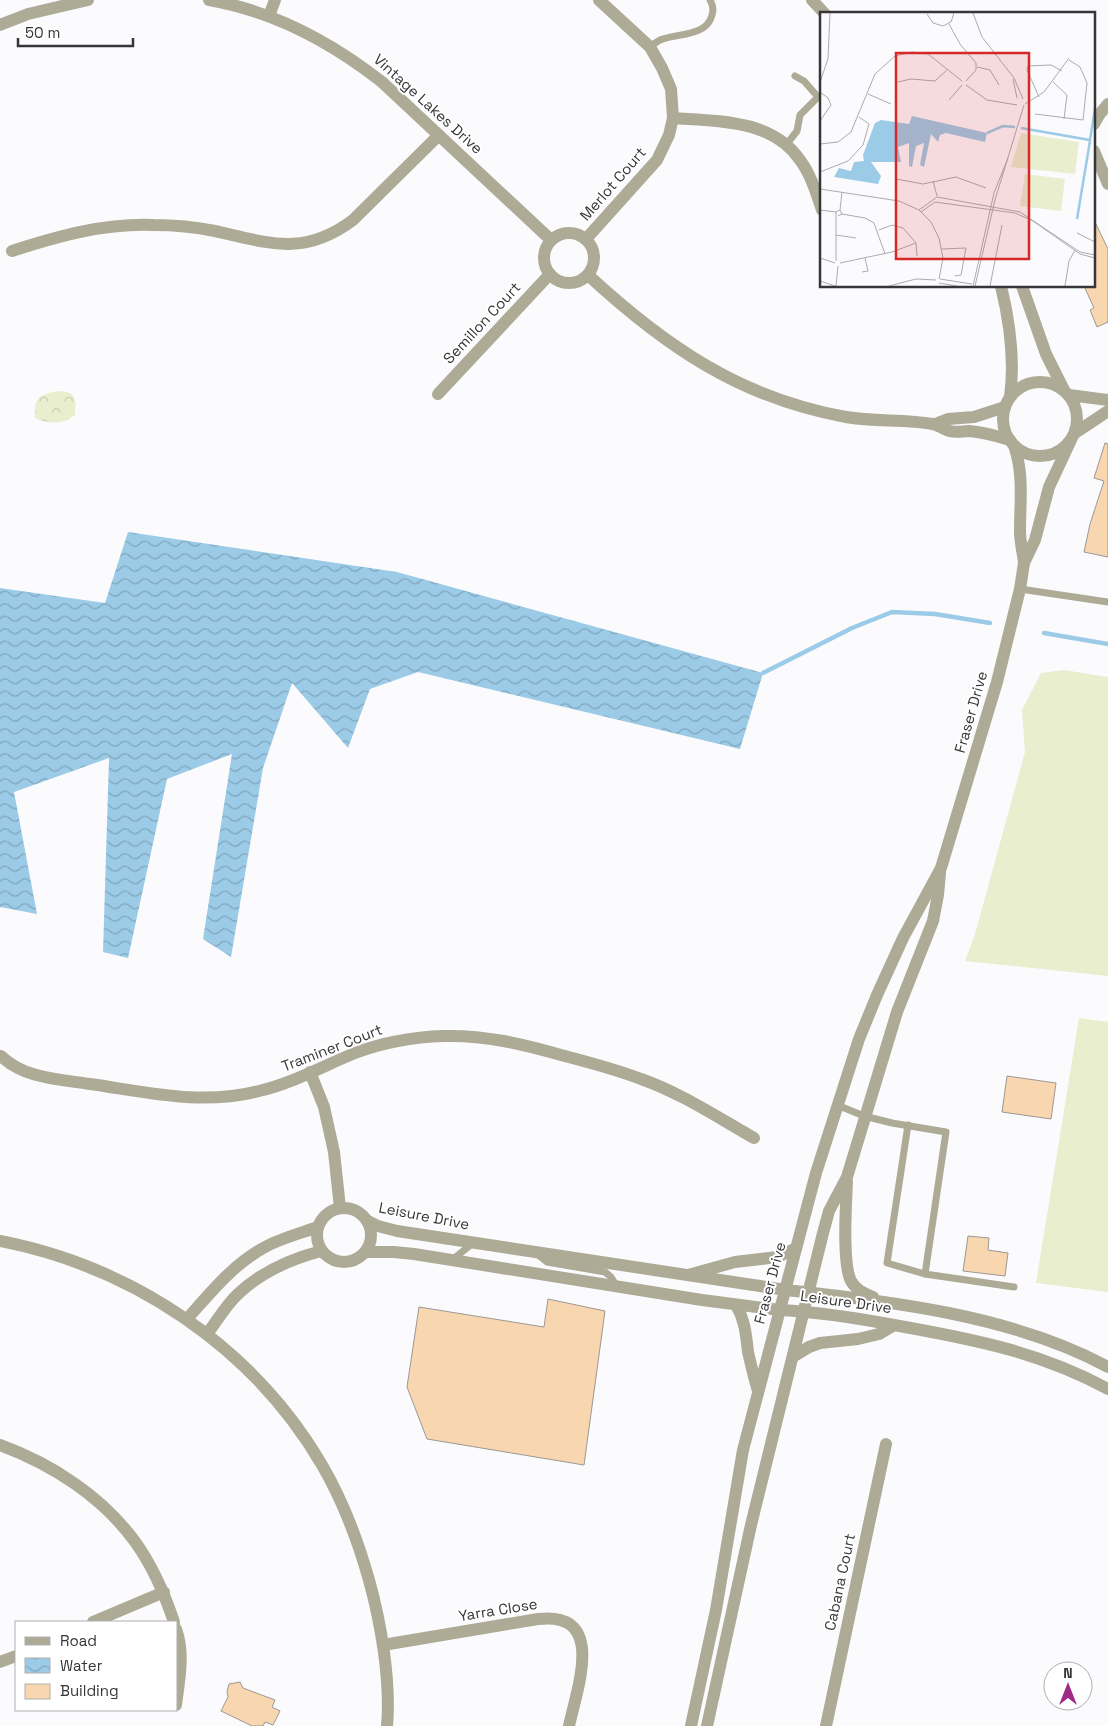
<svg xmlns="http://www.w3.org/2000/svg" width="1108" height="1726" font-family="'Space Grotesk',sans-serif">
  <style>
    .park { fill: url(#park-crowns) }
    .pitch { fill: #e8eece }
    .water { fill: url(#water-waves) }
    .lines { fill: none; stroke-linecap: round; stroke-linejoin: round }
    .stream { stroke: #9ccbe7; stroke-width: 4.5 }
    .building { fill: #f8d6b0; stroke: #9c9894 }
    .service { stroke: #adaa96; stroke-width: 7 }
    .minor { stroke: #adaa96; stroke-width: 12 }
    .tertiary { stroke: #adaa96; stroke-width: 12 }
    .labels { text-anchor: middle; stroke-width: 4; stroke-linejoin: round; paint-order: stroke }
    .street-label { font-size: 15px; fill: #363638; stroke: #fff }
    .inset-river { fill: none; stroke: #9ccbe7; stroke-width: 2.5 }
    .inset-road { fill: none; stroke: #acacaf; stroke-width: 1 }
    .view { fill: #d62828; fill-opacity: 0.15; stroke: #d62828; stroke-width: 2.5 }
    .inset-edge { fill: none; stroke: #363638; stroke-width: 2.5 }
  </style>
  <defs>
    <pattern id="park-crowns" width="20" height="18" patternUnits="userSpaceOnUse" patternTransform="scale(1.25)"><rect width="20" height="18" fill="#e8eece"/><path d="M2 6a3 3 0 1 1 6 0M12 15a3 3 0 1 1 6 0" fill="none" stroke="#c8cdb2"/></pattern>
    <pattern id="water-waves" width="16" height="10" patternUnits="userSpaceOnUse" patternTransform="scale(1.25)"><rect width="16" height="10" fill="#9ccbe7"/><path d="M0 5q4-4 8 0t8 0" fill="none" stroke="#80a6bc"/></pattern>
  </defs>
  <rect width="100%" height="100%" fill="#fbfbfe"/>
  <path class="park" d="M60,391C77,392 76,400 75,415C63,425 48,424 35,418C34,396 40,394 60,391Z"/>
  <g class="pitch">
    <path d="M1064,670L1108,677V976L965,961L975,934L1025,752L1022,710L1041,673Z"/>
    <path d="M1079,1018L1108,1022V1292L1036,1283Z"/>
  </g>
  <path class="water" d="M128,532L397,572L763,673L740,749L418,672L370,689L348,748L292,683L263,768L231,957L203,939L232,754L167,779L128,958L103,952L109,758L14,792L37,914L0,907V588L105,603Z"/>
  <g class="lines">
    <g class="stream">
      <path d="M1044,633L1108,644"/>
      <path d="M763,673L852,628L892,612L935,614L990,623"/>
    </g>
  </g>
  <g class="building">
    <path d="M1094,220L1108,249V322L1097,327L1090,310L1094,308L1084,286H1094Z"/>
    <path d="M1105,443L1108,444V557L1084,552L1090,524L1104,481L1094,478Z"/>
    <path d="M1007,1076L1056,1083L1051,1119L1002,1112Z"/>
    <path d="M968,1236L989,1238L988,1250L1008,1253L1005,1276L963,1271Z"/>
    <path d="M548,1299L605,1311L584,1465L427,1439L407,1387L419,1307L544,1327Z"/>
    <path d="M240,1682L243,1688L275,1700L272,1707L280,1711L273,1725L265,1722L263,1726H252L221,1711L228,1697L227,1691L229,1684Z"/>
  </g>
  <g class="lines">
    <g class="service">
      <path d="M650,47C654,44 658,40 663,39C680,33 707,36 712,15C714,9 713,5 710,0"/>
      <path d="M786,145L797,131L800,115L818,97L804,81L795,76"/>
      <path d="M1020,589L1108,602"/>
      <path d="M837,1105L864,1116L892,1123L946,1132L925,1274L1014,1287"/>
      <path d="M908,1125L887,1263L925,1274"/>
      <path d="M537,1254L547,1262L605,1272L611,1277L617,1287"/>
      <path d="M452,1260L473,1243"/>
    </g>
    <g class="minor">
      <path d="M209,0C273,11 331,42 382,82L551,240"/>
      <path d="M269,16L275,0"/>
      <path d="M0,25L28,14L88,0"/>
      <path d="M673,118C717,121 772,119 800,160C811,175 816,192 822,210"/>
      <path d="M1094,124L1099,115L1108,104"/>
      <path d="M1094,151L1108,184"/>
      <circle cx="569" cy="258" r="25"/>
      <path d="M586,239L657,160L669,135L673,118L671,89L662,68L650,47L599,0"/>
      <path d="M12,251C58,236 105,223 154,225C174,225 195,227 215,231C269,243 304,257 353,220L439,135"/>
      <path d="M588,275C665,346 740,398 846,417C875,422 904,419 933,424C939,425 944,430 950,431C956,433 963,431 969,431C984,432 997,436 1010,440"/>
      <path d="M438,394L550,274"/>
      <path d="M1069,395L1108,400"/>
      <path d="M935,424L948,419L974,417L1005,407"/>
      <path d="M1075,433L1108,411"/>
      <path d="M1,1056C25,1079 59,1079 90,1084C147,1092 202,1106 259,1091C293,1083 323,1066 355,1053C384,1042 413,1037 444,1036C485,1035 523,1044 561,1055C588,1062 615,1069 641,1079C681,1093 717,1117 754,1138"/>
      <path d="M310,1072L324,1107L334,1152L340,1208"/>
      <circle cx="344" cy="1235" r="27"/>
      <path d="M368,1221L378,1226L397,1231L786,1290"/>
      <path d="M0,1241C133,1267 253,1347 322,1465C343,1501 358,1541 369,1580C381,1623 391,1682 387,1726"/>
      <path d="M365,1252H394L414,1254L702,1300L780,1310"/>
      <path d="M187,1319C211,1292 234,1263 267,1246C282,1238 301,1233 318,1227"/>
      <path d="M207,1334C217,1321 226,1305 238,1294C261,1272 291,1259 321,1251"/>
      <path d="M0,1445C52,1464 103,1497 136,1543C153,1567 165,1595 174,1622"/>
      <path d="M93,1622L164,1592"/>
      <path d="M176,1629C185,1654 179,1680 176,1705"/>
      <path d="M383,1645L538,1619C607,1611 577,1688 569,1726"/>
      <path d="M0,1662L16,1656"/>
      <path d="M826,1726L886,1444"/>
    </g>
    <g class="tertiary">
      <path d="M812,0L825,14"/>
      <path d="M1001,286C1010,323 1015,360 1010,397"/>
      <path d="M1022,286L1046,354L1064,390"/>
      <circle cx="1040" cy="419" r="37"/>
      <path d="M1014,445C1024,475 1020,500 1020,532C1020,542 1023,553 1024,563"/>
      <path d="M847,1182C846,1203 842,1264 851,1281C856,1290 864,1293 873,1297"/>
      <path d="M688,1275L735,1262L778,1257L796,1248"/>
      <path d="M786,1290C890,1301 1015,1316 1108,1367"/>
      <path d="M736,1305C745,1320 746,1335 748,1352C751,1365 754,1378 758,1391"/>
      <path d="M780,1310C822,1312 863,1319 905,1327C977,1340 1042,1353 1108,1389"/>
      <path d="M794,1356L809,1347L820,1343L858,1339L879,1334L894,1325"/>
      <path d="M691,1726L716,1610L743,1450L816,1173L859,1039L877,995L903,938L941,868L997,682L1020,589L1024,563L1035,540L1049,487L1071,440"/>
      <path d="M707,1726L751,1525L823,1233L829,1211L847,1177L897,1012L933,921L938,895L940,873"/>
    </g>
  </g>
  <g class="labels">
    <g class="street-label">
      <text transform="translate(428 104) rotate(42)" y="5">Vintage Lakes Drive</text>
      <text transform="translate(613 184) rotate(-49)" y="5">Merlot Court</text>
      <text transform="translate(482 323) rotate(-47)" y="5">Semillon Court</text>
      <text transform="translate(971 712) rotate(-74)" y="5">Fraser Drive</text>
      <text transform="translate(332 1048) rotate(-21)" y="5">Traminer Court</text>
      <text transform="translate(424 1216) rotate(11)" y="5">Leisure Drive</text>
      <text transform="translate(770 1283) rotate(-75)" y="5">Fraser Drive</text>
      <text transform="translate(846 1302) rotate(8)" y="5">Leisure Drive</text>
      <text transform="translate(840 1582) rotate(-78)" y="5">Cabana Court</text>
      <text transform="translate(498 1610) rotate(-9)" y="5">Yarra Close</text>
    </g>
  </g>
  <g transform="translate(820 12)">
    <rect width="275" height="275" fill="#fbfbfe"/>
    <path d="M201,121L259,130L255,162L191,155ZM205,162L245,167L241,199L200,194Z" fill="#e8eece"/>
    <path d="M92,104L167,121L165,130L126,121L120,123L118,130L111,122L104,155L100,153L104,131L96,134L92,155L89,154V131L78,135L81,150H51L61,164L58,172L14,165L19,156L31,159L34,150L44,149L43,143L55,111L61,108L89,112Z" fill="#9ccbe7"/>
    <path class="inset-river" d="M201,116L270,128L275,97M167,121L183,114L195,115M257,207L270,129"/>
    <path class="inset-road" d="M153,1L162,25L194,66L203,87M107,2L113,11L123,14L131,10L134,1M129,12L140,32L156,51V58L146,69M157,55L170,58L179,73M193,67L197,86M0,70L8,47L10,1M78,70L91,67L115,69L128,57M233,70L247,83L244,107M146,73L167,88L197,93M0,80L8,86L11,93L0,109M48,82L71,92M219,85L207,58L208,54L231,53L242,59M129,88L142,73M205,92L224,80L249,46M215,102L263,108L267,71L260,55L249,48M0,132L18,130L31,120L55,62L75,44L92,40L108,42L142,69M0,160L28,149L43,133L49,112L39,105M76,167L103,172L136,165L166,176M113,169L117,184M0,177L79,189L99,198L111,210L119,226L123,246L119,267M275,179V198M117,185L200,200L260,240L275,243M0,198L16,200M20,198L22,180M99,198L117,185M101,200L115,190L195,201L213,209L260,242L275,246M22,202L45,206L54,211L65,242M59,218L72,213L83,216L96,231L97,244M257,221L275,230M16,223L36,226M122,237L146,236L141,263L135,264M0,246L15,251M16,249V200L20,198L22,202L18,204M20,251L72,240L96,231M42,260L48,259L45,246M120,267L152,272M0,269L15,274M119,271L137,274M16,274L18,254M69,274L96,267L116,268M153,274L174,181L188,146M155,274L175,188L204,93M170,274L182,213M245,274L249,249L255,238"/>
    <path class="view" d="M76,41H209V247H76Z"/>
    <rect width="275" height="275" class="inset-edge"/>
  </g>
  <rect x="15" y="1621" width="162" height="90" fill="#ffffff" stroke="#afafaf"/>
  <rect x="25" y="1637" width="25" height="8" fill="#adaa96" stroke="#afafaf"/>
  <text x="60" y="1646" font-size="15" fill="#363638">Road</text>
  <rect x="25" y="1658" width="25" height="15" fill="url(#water-waves)" stroke="#afafaf"/>
  <text x="60" y="1671" font-size="15" fill="#363638">Water</text>
  <rect x="25" y="1684" width="25" height="15" fill="#f8d6b0" stroke="#afafaf"/>
  <text x="60" y="1696" font-size="15" fill="#363638">Building</text>
  <g transform="translate(1068 1686)"><circle r="24" fill="#ffffff" stroke="#afafaf"/>
  <path d="M0-4L9 19L0 12L-9 19Z" fill="#9f2b86"/>
  <text y="-8" font-size="14" font-weight="bold" text-anchor="middle" fill="#363638">N</text>
  </g>
  <path d="M18 38v8h115v-8" fill="none" stroke="#363638" stroke-width="2.5"/>
  <text x="25" y="38" font-size="15" fill="#363638" stroke="#ffffff" stroke-width="4" paint-order="stroke">50 m</text>
</svg>
